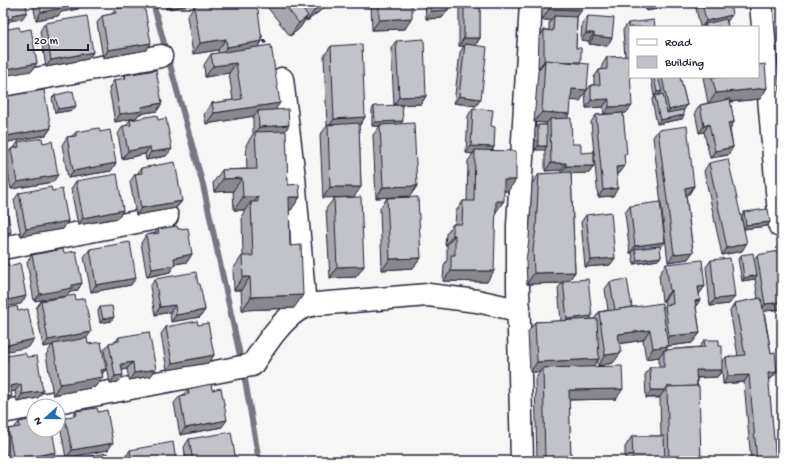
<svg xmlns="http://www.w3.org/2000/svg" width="785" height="464" font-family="'Gochi Hand',sans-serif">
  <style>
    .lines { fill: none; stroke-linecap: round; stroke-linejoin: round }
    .stream { stroke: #767685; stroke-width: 6 }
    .minor-casing { stroke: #22223b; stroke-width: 25 }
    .path { stroke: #22223b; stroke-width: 2.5; stroke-dasharray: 4 3; stroke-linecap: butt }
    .minor { stroke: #fff; stroke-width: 22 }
    .wall { fill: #a7a7ad; stroke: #22223b }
    .shaded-wall { fill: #88888d; stroke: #22223b }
    .building { fill: #c2c2c9; stroke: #22223b }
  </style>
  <rect width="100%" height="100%" fill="#f6f6f7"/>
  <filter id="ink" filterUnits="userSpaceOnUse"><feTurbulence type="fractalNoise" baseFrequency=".025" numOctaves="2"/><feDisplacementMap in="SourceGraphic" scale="8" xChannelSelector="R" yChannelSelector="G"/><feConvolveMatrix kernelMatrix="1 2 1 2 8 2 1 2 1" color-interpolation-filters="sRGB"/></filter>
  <g filter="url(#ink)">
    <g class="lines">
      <path class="stream" d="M153,3L203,185L244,374L259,461"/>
      <g class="minor-casing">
        <g id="minor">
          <path d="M761,3L780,226"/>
          <path d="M282,79L294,177L305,307"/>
          <path d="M3,85L161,56"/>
          <path d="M3,248L167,216"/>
          <path d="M36,406L252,365C264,347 283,316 304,307C307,306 312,305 316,304L428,295L477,301L509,308L519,307"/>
          <path d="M3,412L34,406"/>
          <path d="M522,461L518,287V226L531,3"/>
        </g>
      </g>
      <path class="path" d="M260,34L268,47"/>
      <use href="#minor" class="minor"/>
    </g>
    <g class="wall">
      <path d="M33,3H82L78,9L61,12L58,16L36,20Z"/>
      <path d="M165,3H254L262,41L259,47L275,110L285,131L288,185L300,197L291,210H289L294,308L242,310L241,290H234L233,269L242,256H243L242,215L245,210H234L233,191L214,192L213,183L222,170L247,169L246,145L253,134V118L254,116L206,124L204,114L212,103L233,100L229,73L205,77L204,65L211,54L219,53L218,50L193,54L187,16L194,6L201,5L202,3L166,9Z"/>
      <path d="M272,3H327L325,7L307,21L306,19L299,29L290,36L268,8Z"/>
      <path d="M371,3H412L405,29L372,30Z"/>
      <path d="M425,3H447L448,10L442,18L426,19Z"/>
      <path d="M459,3H480V38L475,46L476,106L454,103L460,52L464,46H459Z"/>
      <path d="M542,3H582L577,18L576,48L587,90L591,85H594V77L599,70H602V65L607,57H625L623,30L628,23L630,27V70L626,113H623L624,158L620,173H617L613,196L598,197L591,122L596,115L604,114L603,107L586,108L585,93L580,101L571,100L567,119L572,144L594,166L589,173H571L575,272L569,280L590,319H594L599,312L608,310L605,289L610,282L632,307L663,308L665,305L664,301H662L659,275L666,264L705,286L699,294L696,306L700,333L692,343L668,346L666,350L700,347L704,340L719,346L722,362L726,357L738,356L730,311L735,303L758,299L755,279L742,281L738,259L741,255L755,259L757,255L782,272V308L781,309L764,311L771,353L777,372L771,379L768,380L776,461H751L744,382L723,384L722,371L717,377L697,378L701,461H625V447L632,436H661L660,398H646L645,375L650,367H659V357L646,359L643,340L619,344L613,363L598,366L597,361L593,367L616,399L569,400L571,461H537L535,379L540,372H530L528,332L535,322L561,321L558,288L562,283L527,284L526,261L529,239L532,184L539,174L561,173V170L545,171V149L535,150V129L538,125H545L547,123L534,122L538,71L540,68H538L539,38L544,30H549V23L551,20H542Z"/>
      <path d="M644,3H671L668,7L646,11Z"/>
      <path d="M695,3H730L727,22L728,27H700Z"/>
      <path d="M115,9L146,50L103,58L97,23L102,16L112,14Z"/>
      <path d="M588,16L607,46L589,44V41L581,40L582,23Z"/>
      <path d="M45,23L93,52L88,59L46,67L40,31Z"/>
      <path d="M396,41L426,96L421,104L394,105L391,48Z"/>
      <path d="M331,46L365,117L359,126L361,187L323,198L320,135L327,126L324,56Z"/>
      <path d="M125,75L162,103L157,111L139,114L136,118L115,122L109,88L114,80L123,79Z"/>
      <path d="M651,77H680L687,105L683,111L682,119L657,124L652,100L655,96L657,95L654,96Z"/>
      <path d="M703,77H758L767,88L760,99L730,102L734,122L730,129L733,147L728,155L710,158L704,132L699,133L695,112L700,105L708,103Z"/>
      <path d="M55,95L73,110L55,113L52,98Z"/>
      <path d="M3,97L51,128L46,135L3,143Z"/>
      <path d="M374,106L401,124L417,186L410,196L376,198L373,135L380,126H372V110Z"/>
      <path d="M473,108L491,126L494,147L492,150L508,191H504L496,212L487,282L443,281L444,265L447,260V245H445L446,234L453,224H455L456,211L463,201H467L468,161L473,154L466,153L468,116Z"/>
      <path d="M130,120H158L166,156L146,160L145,154L122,159L118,134L123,126H126Z"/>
      <path d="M658,130L694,186L689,194H686L693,252L688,259L668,262L653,137Z"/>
      <path d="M76,132L111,171L68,178L62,145L67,137L72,136Z"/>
      <path d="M18,142L43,143L53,182L11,189L5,156L11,149L14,148Z"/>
      <path d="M709,163L743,226L742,216L744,212L770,222L767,226L744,229L742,251L722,255L704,171Z"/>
      <path d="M141,168L182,201L176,208L136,215L130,182L135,174H137Z"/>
      <path d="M76,181L123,210L118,218L78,225L71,189Z"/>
      <path d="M52,191L68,221L63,229L21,236L14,200L19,193Z"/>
      <path d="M334,198L364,266L356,277L330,278L326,209Z"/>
      <path d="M387,198L421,258L413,268L382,270L380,208Z"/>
      <path d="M630,206L660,249L661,257L658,260L634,264L632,253H630L625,213Z"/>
      <path d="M586,215L615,258L610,265L585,267L581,222Z"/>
      <path d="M158,229H178L192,254L187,262L175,264L170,272L147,277L141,243L146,235L155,233Z"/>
      <path d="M90,249L131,285L91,292L84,257Z"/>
      <path d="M64,253L82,283L77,291L70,292L67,296L34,301L27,262L32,255Z"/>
      <path d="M711,260L729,304L710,306L706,267Z"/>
      <path d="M155,279L198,284L205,310L200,317L171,322L170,312L155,315L150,287Z"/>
      <path d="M76,300L88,344L106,369L102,374L95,387L53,395L46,355L52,345L43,347L36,308L41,301Z"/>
      <path d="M100,307L111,321L100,323L98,311Z"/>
      <path d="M198,325L214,355L208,363L167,370L161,334L166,327Z"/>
      <path d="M119,337L151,376L129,380L127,369L123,370L118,382L110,383L104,350L109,343L115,342Z"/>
      <path d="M6,356L27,357L43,391L38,398L17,402L15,391L11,392L7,403L3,404V360Z"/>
      <path d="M188,389L222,427L180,435L174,403L180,396L183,395Z"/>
      <path d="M76,411L98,412L108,450L66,458L60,425L65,418L73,416Z"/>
      <path d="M19,422L56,452L51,459L42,461H7L3,437L8,429L14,428Z"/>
      <path d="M189,439L236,461H186L184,447Z"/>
      <path d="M130,450L176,461H126L125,458Z"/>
    </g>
    <g class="shaded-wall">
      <path d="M74,3H82L78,9L61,12L58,16L36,20L41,12L63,5Z"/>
      <path d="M94,3H106L92,6Z"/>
      <path d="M170,3H203L166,9Z"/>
      <path d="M304,3H306L300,12V6Z"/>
      <path d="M322,3H327L325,7L307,21L316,8Z"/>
      <path d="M654,3H671L668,7L646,11L651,4Z"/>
      <path d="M549,9L582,10L574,21L554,16L551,20H542Z"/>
      <path d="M448,10L442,18L426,19L431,11Z"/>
      <path d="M27,12L22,19L10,21L7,25L3,26V20L12,15Z"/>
      <path d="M732,15L727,22L705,24L703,27H701L706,21Z"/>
      <path d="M308,16L299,29L290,36L299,23Z"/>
      <path d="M412,18L405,29L372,30L379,20Z"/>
      <path d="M586,33H594L589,41L581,40Z"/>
      <path d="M594,36L612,38L607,46L589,44Z"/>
      <path d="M464,38H480L475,46L465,44L464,46H459Z"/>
      <path d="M226,39L218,50L193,54L200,43Z"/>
      <path d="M262,41L255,52L219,57L227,47Z"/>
      <path d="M151,43L146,50L103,58L108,50Z"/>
      <path d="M93,52L88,59L46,67L51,60Z"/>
      <path d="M544,61H545L540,68H538Z"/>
      <path d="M37,63L32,71L3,76V70Z"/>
      <path d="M236,63L229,73L205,77L213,66Z"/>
      <path d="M767,88L760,99L708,104L716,93Z"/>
      <path d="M572,89L587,90L580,101L565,100Z"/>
      <path d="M662,91L659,95L654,96L657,92Z"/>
      <path d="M426,96L421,104L394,105L399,97Z"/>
      <path d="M459,96L481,99L476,106L454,103Z"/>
      <path d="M609,99L603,107L586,108L591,100Z"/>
      <path d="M162,103L157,111L139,114L136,118L115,122L120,114L141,107Z"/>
      <path d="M280,103L273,113L258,111L254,116L206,124L214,113Z"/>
      <path d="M687,105L682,113L664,117L669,110Z"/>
      <path d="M76,106L73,110L55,113L58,109Z"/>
      <path d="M632,106L626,113L604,114L609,107Z"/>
      <path d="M542,112L570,114L563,124L550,119L547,123L534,122Z"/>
      <path d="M684,115L682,119L657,124L660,120Z"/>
      <path d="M365,117L358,128H328L334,119Z"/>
      <path d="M403,121L400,125H380V126H372L375,122Z"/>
      <path d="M734,122L729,130L728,123Z"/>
      <path d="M709,124L704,132L699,133L704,126Z"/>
      <path d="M289,125L284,133L255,132L259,127Z"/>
      <path d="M51,128L46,135L3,143V140L6,136Z"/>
      <path d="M471,146L494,147L489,155L475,150L473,154L466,153Z"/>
      <path d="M538,146H547L545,150H535Z"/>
      <path d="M150,147L145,154L122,159L128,151Z"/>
      <path d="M733,147L728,155L710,158L715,151Z"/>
      <path d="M172,149L166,156L146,160L151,152Z"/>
      <path d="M116,163L111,171L68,178L73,171Z"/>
      <path d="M551,163H566L561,170L545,171Z"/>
      <path d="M566,166H594L589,173L561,174Z"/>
      <path d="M625,166L620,173L611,174L616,167Z"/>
      <path d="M58,175L53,182L11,189L17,182Z"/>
      <path d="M242,178L233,191L214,192L223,179Z"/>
      <path d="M504,180H516L508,191H497Z"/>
      <path d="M417,186L410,196L376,198L383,187Z"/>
      <path d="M694,186L689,194L680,195L685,188Z"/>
      <path d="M330,187H361L354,197L323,198Z"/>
      <path d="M618,188L613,196L598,197L603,190Z"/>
      <path d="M243,197H258L251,207V202L245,210H234Z"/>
      <path d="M289,197H300L291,210H280Z"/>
      <path d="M182,201L176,208L136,215L141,208Z"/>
      <path d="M496,201H504L496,212H488Z"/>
      <path d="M123,210L118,218L78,225L83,218Z"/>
      <path d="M68,221L63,229L21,236L26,229Z"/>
      <path d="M770,222L767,226L743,229L746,225Z"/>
      <path d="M11,232L6,240H3V234Z"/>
      <path d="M453,235H455L447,245H445Z"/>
      <path d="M665,242L660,249H635L632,253H630L635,246Z"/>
      <path d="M747,243L742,251L722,255L727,248Z"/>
      <path d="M693,252L688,259L668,262L674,254Z"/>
      <path d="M192,254L187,262L169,265L174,258Z"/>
      <path d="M661,257L658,260L634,264L637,260Z"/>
      <path d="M421,258L413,268L382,270L390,259Z"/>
      <path d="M615,258L610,265L585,267L591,260Z"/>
      <path d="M175,265L170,272L147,277L152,269Z"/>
      <path d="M364,266L356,277L330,278L337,267Z"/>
      <path d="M451,271H494L487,282L443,281Z"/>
      <path d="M575,272L568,282L563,281L562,283L527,284L534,273Z"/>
      <path d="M757,275L755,279L742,281L744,278Z"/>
      <path d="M243,277H250L241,290H234Z"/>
      <path d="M136,278L131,285L91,292L96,285Z"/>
      <path d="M82,283L77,291L70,292L67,296L34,301L40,294L72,285Z"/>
      <path d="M705,286L698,296V287Z"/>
      <path d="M672,290L664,301H662L670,291Z"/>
      <path d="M303,295L294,308L242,310L251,297Z"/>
      <path d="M26,296L21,304L3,307V301Z"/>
      <path d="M735,297L729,304L710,306L715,299Z"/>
      <path d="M700,300L693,311L695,301Z"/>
      <path d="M782,302L781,309L760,312L765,304Z"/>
      <path d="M175,305L170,312L155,315L160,307Z"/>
      <path d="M205,310L200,317L171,322L176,315Z"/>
      <path d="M592,316L587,324L562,326L567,319Z"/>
      <path d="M114,317L111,321L100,323L103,319Z"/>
      <path d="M650,330L643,340L611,345L618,334Z"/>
      <path d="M91,332L86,339L43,347L48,340Z"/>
      <path d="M700,333L692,343L668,346L664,352V350L659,357L646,359L653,348L662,347L669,336Z"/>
      <path d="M34,339L29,347L3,352V346Z"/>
      <path d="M621,353L613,363L598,366L605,355Z"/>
      <path d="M214,355L208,363L167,370L172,363Z"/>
      <path d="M599,359L591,369L543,368L540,372H530L537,362Z"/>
      <path d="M133,362L127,369L116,372L121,364Z"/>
      <path d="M106,369L100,377H103L95,387L53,395L60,384L101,370Z"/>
      <path d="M156,369L151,376L129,380L134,373Z"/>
      <path d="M696,370H722L717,377L691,378Z"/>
      <path d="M777,372L771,379L763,380L768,373Z"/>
      <path d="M123,375L118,382L110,383L115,376Z"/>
      <path d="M749,375L744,382L723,384L728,376Z"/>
      <path d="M21,384L15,391L5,393L10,386Z"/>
      <path d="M623,389L616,399L562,400L569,390Z"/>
      <path d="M651,390H665L660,397L646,398Z"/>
      <path d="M43,391L38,398L17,402L22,394Z"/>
      <path d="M12,396L7,403L3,404V398Z"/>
      <path d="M227,420L222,427L180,435L185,428Z"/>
      <path d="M113,443L108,450L66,458L72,450Z"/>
      <path d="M56,452L51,459L42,461H13L14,460Z"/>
    </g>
    <g class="building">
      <path d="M3,3H26L27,12L12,15L13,18L3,20Z"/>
      <path d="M40,3H74L63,5V8L41,12Z"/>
      <path d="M209,3H254L258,10L262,41L227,47L226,39L200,43L194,6Z"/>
      <path d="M283,3H304L300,6L308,16L299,23Z"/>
      <path d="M312,3H322L316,8Z"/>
      <path d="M379,3H412V18L379,20Z"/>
      <path d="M430,3H447L448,10L431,11Z"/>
      <rect x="464" y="3" width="16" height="35"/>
      <path d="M550,3H582V10L549,9Z"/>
      <path d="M702,3H730L732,15L706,21Z"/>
      <path d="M144,4L151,43L108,50L102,16L116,13L115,9Z"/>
      <path d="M87,16L93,52L51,60L45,23Z"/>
      <path d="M554,16L577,17L576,48H581V62L544,61V30L553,31Z"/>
      <path d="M588,16L614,18L612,38L594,36V33H586Z"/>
      <path d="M726,19L728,27H719V26L714,27H706L705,24Z"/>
      <path d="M654,20L655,27H630V43L628,23Z"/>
      <path d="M19,27L20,31L31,29L37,63L3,70V30Z"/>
      <path d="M424,39L426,96L399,97L396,41Z"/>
      <path d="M362,44L365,117L334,119L331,46Z"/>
      <path d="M465,44L487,47L481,99L459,96Z"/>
      <path d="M271,45L280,103L214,113L212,103L242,99L236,63L213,66L211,54Z"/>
      <path d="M629,56L632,106L609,107V99L591,100V85H600L599,70L607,69V57Z"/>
      <path d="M545,60L589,64L587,90L572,89L570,114L542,112Z"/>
      <path d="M765,64L767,88L716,93L712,77H758V65Z"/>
      <path d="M156,70L162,103L141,107L142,111L120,114L114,80L126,78L125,75Z"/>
      <path d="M654,77H658L662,91L657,92Z"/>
      <path d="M662,77H680L687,105L669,110Z"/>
      <path d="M44,90L51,128L6,136L3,120V97Z"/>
      <path d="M73,91L76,106L58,109L55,95Z"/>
      <path d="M663,94L667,113L683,110L684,115L660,120L655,96Z"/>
      <path d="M730,99L734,122L728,123L733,147L715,151L709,124L704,126L700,105Z"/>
      <path d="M402,105L403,121L375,122L374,106Z"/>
      <path d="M473,108L493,110L491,126L495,127L494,147L471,146Z"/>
      <path d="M288,109L289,125L259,127L258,111Z"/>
      <path d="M623,113L627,154H624L625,166L616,167L618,188L603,190L596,115Z"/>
      <path d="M157,115L158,120L166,118L172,149L151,152L150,147L128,151L123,126L131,125L130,120Z"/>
      <path d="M571,118L572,144H581V153L594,152V166H566V163H551L550,119Z"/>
      <path d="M359,123L361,187H330L328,125Z"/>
      <path d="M414,123L417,186L383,187L380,125Z"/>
      <rect x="538" y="125" width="9" height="21"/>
      <path d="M687,126L694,186L685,188L693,252L674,254L658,130Z"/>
      <path d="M99,128L100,132L110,130L116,163L73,171L67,137L76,136V132Z"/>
      <path d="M286,131L288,185L299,184L300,197H289L290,246L301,245L303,295L251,297L250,277H243L242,256H253L251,202H258V197H243L242,178L223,179L222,170L257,169L255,132Z"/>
      <path d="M42,138L43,143L52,141L58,175L17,182L11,149L19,147L18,142Z"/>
      <path d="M475,150L516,151V180H504V201H496L494,271H451V255H455V235H453V224H462L463,201H474Z"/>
      <path d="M728,159L747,243L727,248L709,163Z"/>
      <path d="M175,162L182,201L141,208L135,174L142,173L141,168Z"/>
      <path d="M571,172L575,272L534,273L533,250L536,228L539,174Z"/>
      <path d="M117,174L123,210L83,218L76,181Z"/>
      <path d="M51,187L52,191L62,189L68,221L26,229L19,193Z"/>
      <path d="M3,197H5L11,232L3,234Z"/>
      <path d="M361,197L364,266L337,267L334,198Z"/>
      <path d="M418,197L421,258L390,259L387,198Z"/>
      <path d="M660,202L665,242L635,246L630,206Z"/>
      <path d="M768,209L770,222L746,225L744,212Z"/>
      <path d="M611,212L615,258L591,260L586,215Z"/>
      <path d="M177,226L178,229L188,228L192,254L174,258L175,265L152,269L146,235L159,233L158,229Z"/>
      <path d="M130,242L136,278L96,285L90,249Z"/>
      <path d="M660,246L661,257L637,260L635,249Z"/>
      <path d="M63,249L64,253L76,251L82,283L72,285V288L40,294L32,255Z"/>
      <path d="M779,251L782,272V302L765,304L757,255Z"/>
      <path d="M753,253L757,275L744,278L741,255Z"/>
      <path d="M730,258L735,297L715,299L711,260Z"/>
      <path d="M702,260L705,286L698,287L700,300L695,301L700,333L669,336L665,305L673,304L672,290L670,291L666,264Z"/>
      <path d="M7,261L9,266L20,263L26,296L3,301V262Z"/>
      <path d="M196,272L198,284H200L205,310L176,315L175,305L160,307L155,279Z"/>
      <path d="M588,279L592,316L567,319L563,281Z"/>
      <path d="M627,279L632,307L615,310L610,282Z"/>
      <path d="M75,295L76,300L85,298L91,332L48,340L41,301Z"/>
      <path d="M761,298L771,353L775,352L777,372L768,373L776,461H757L749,375L728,376L726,357L745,355L735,303Z"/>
      <path d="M662,303L668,346L653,348L650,330L618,334L621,353L605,355L599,312Z"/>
      <path d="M17,306L18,311L28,309L34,339L3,346V309Z"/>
      <path d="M112,306L114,317L103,319L100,307Z"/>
      <path d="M597,319L599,359L537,362L535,322Z"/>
      <path d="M197,321L198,325L208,323L214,355L172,363L166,327Z"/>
      <path d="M149,332L156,369L134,373L133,362L121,364L123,375L115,376L109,343L119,341V337Z"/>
      <path d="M87,338L88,344L101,342L106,369L101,370L103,377L60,384L53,344Z"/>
      <path d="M704,340H719V346H722V370H696L697,386L667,387L665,390H651L650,367H664V350L705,347Z"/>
      <path d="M25,353L27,357L37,356L43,391L22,394L21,384L10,386L12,396L3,398V362L7,361L6,356Z"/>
      <path d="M622,366L623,389L569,390L571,461H545L543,368Z"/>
      <path d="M211,384L212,390L221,388L227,420L185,428L180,396L189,394L188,389Z"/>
      <path d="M699,386L701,461H669L667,387Z"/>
      <path d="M97,408L98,412L107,410L113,443L72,450L65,418L77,415L76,411Z"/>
      <path d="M34,419V430H52L56,452L14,460L8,429L20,427L19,422Z"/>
      <path d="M231,432L236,461H193L189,439Z"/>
      <path d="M632,436H664L665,461H633Z"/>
      <path d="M173,442L176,461H132L130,450Z"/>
      <path d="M107,453L108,458L117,456L118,461H68L67,460Z"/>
    </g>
  </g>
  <rect width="785" height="464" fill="none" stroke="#fff" stroke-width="16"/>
  <rect x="8" y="8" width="769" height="448" fill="none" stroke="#22223b" stroke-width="1.5" filter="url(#ink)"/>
  <rect x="629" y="26" width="130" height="52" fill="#ffffff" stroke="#a7a7b1"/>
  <rect x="637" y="39" width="20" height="6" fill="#ffffff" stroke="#a7a7b1"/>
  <text x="665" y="46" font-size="12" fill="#22223b">Road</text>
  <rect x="637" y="56" width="20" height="12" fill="#c2c2c9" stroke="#a7a7b1"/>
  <text x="665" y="66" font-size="12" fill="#22223b">Building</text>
  <g transform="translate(46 418) rotate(249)"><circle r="19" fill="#ffffff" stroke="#a7a7b1"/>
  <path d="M0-3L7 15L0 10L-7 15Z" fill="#1f6fb2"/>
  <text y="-6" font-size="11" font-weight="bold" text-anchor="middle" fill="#22223b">N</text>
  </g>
  <path d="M28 44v6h60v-6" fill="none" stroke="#22223b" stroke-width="2"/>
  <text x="34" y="44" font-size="12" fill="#22223b" stroke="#ffffff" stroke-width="3" paint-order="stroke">20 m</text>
</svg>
